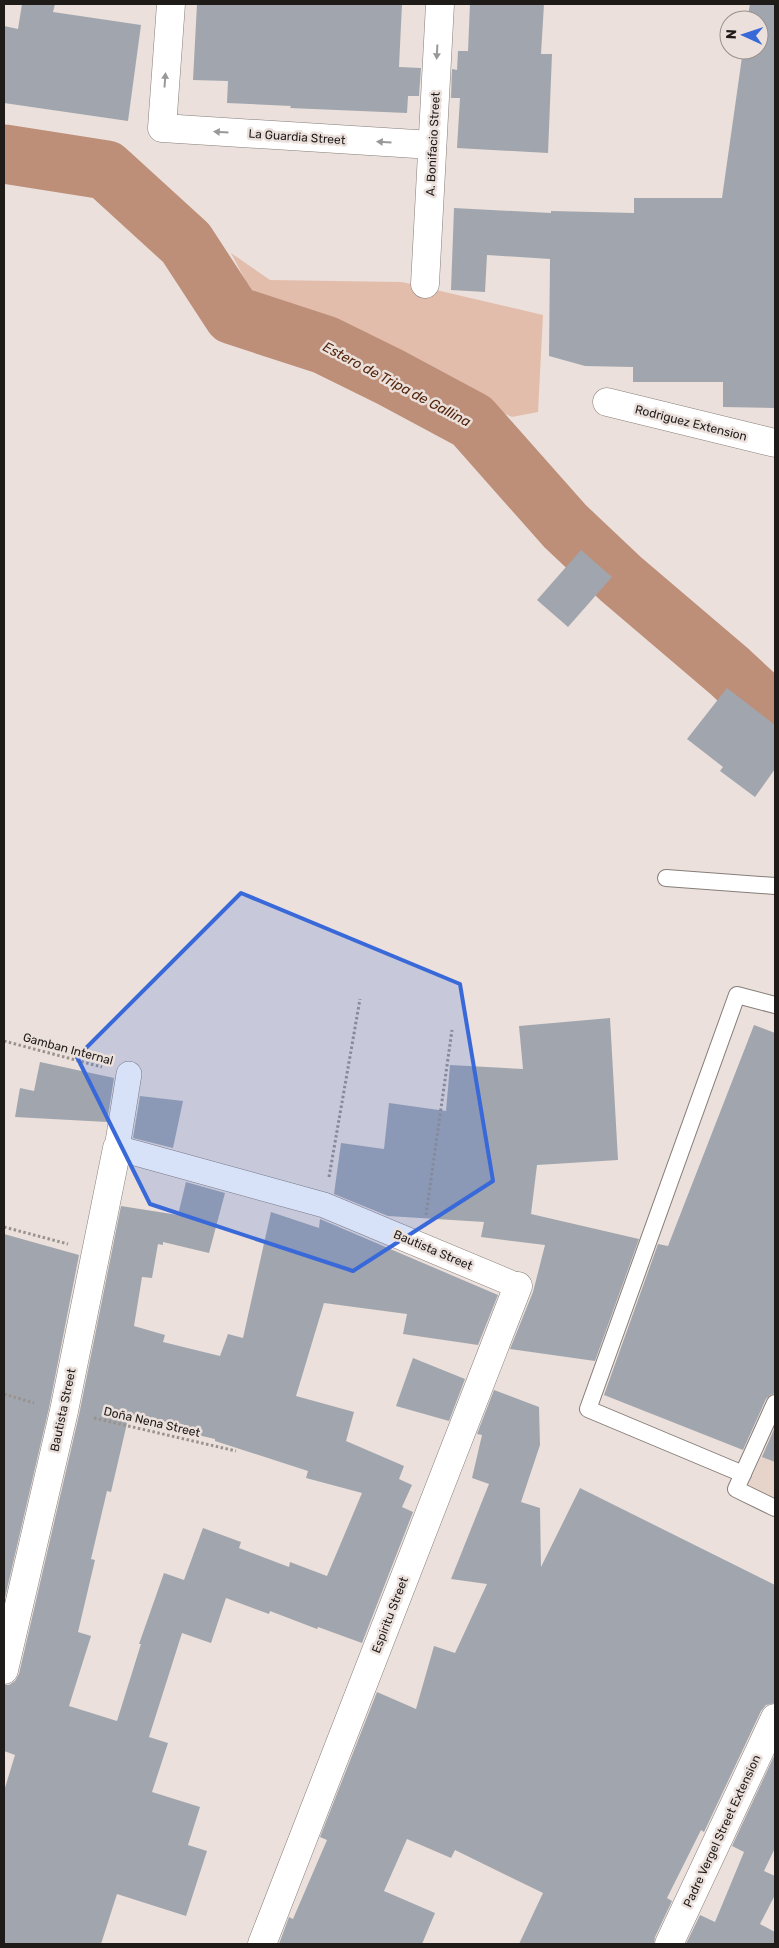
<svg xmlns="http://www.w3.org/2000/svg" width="779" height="1948" font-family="Rubik,sans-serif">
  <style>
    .built { fill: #e6d4cb }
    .green { fill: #e3bdac }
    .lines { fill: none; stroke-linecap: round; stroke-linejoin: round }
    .river { stroke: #bd8e78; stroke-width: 59 }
    .building { fill: #a1a6ae; fill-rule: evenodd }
    .service-casing { stroke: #867d78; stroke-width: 18 }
    .pedestrian-casing { stroke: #867d78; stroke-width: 26 }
    .minor-casing { stroke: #867d78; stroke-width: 29 }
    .path { stroke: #99928e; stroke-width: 3; stroke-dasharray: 2.5 2.5; stroke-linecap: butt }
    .service { stroke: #fff; stroke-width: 16 }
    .pedestrian { stroke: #fff; stroke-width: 25 }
    .minor { stroke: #fff; stroke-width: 28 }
    .oneway { fill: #9a9898 }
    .marked { fill: #3969d9; fill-opacity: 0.2; stroke: #3969d9; stroke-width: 4; stroke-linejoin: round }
    .labels { text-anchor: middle; stroke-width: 5; stroke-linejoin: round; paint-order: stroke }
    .street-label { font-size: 12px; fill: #1e1b19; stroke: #ebe0db }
    .water-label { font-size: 14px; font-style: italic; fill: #54260d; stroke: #ebe0db }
  </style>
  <rect width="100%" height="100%" fill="#ebe0db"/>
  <path class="built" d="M775,1427V1501L747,1487Z"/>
  <path class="green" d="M231,253L270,280L402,282L543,315L538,412L512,417L256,301Z"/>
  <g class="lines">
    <path class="river" d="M4,154L106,170L186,243L233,315L325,345L390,377L472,421L565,526L621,579L729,671L775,714"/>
  </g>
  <g class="building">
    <path d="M22,4H55L53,12L141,25L128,121L4,103V26L18,29Z"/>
    <path d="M197,4H402L399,67L421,68L419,96H408L407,113L290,108L291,106L227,103L228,81L193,80Z"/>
    <path d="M470,4H544L541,54H552L548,153L457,148L460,98H451L452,69L457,70L458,51H468Z"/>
    <path d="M750,4H775V408L723,407V382H633V367L585,366L549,356L550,259L487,255L485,292L451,290L454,208L551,213V211L634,213V198H722L743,50H759V20H747Z"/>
    <path d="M581,550L612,577L568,627L537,600Z"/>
    <path d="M727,688L775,725V769L755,797L720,771L723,767L687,739Z"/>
    <path d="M610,1018L618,1160L537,1165L531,1214L639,1239L595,1361L510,1349L533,1292L545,1245L481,1237L484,1222L388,1216L334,1194L341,1143L384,1149L389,1103L446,1111L450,1065L523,1069L519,1026Z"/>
    <path d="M754,1025L775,1033V1393L770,1395L766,1399L743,1450L604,1395L658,1244L668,1246Z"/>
    <path d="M40,1062L114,1078L107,1122L15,1117L20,1088L34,1091Z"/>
    <path d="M140,1096L183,1101L173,1148L133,1138Z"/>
    <path d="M186,1182L225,1193L209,1253L163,1242V1245L158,1244L152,1278L142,1277L134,1326L165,1335L163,1342L220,1356L228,1334L243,1338L271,1212L319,1228L320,1219L498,1295L478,1345L403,1334L407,1314L324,1303L296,1396L354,1412L346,1441L404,1466L399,1479L412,1485L402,1507L413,1512L362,1643L318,1627L317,1629L270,1611L269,1614L226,1598L211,1643L182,1633L149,1737L168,1743L152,1792L200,1807L188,1845L207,1851L186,1916L117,1894L101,1944H4V1791L15,1755L4,1751V1685H9L15,1681L19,1674L79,1415L121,1206L178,1215ZM128,1419L215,1439V1441L308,1471L306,1478L362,1493L327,1576L290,1562L289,1567L239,1548L241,1542L203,1528L184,1580L164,1573L139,1644H141L117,1721L69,1706L91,1636L78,1632L95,1560L91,1559L107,1491L111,1492Z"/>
    <path d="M4,1234L79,1255L49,1408L4,1602Z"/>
    <path d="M413,1358L465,1379L449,1421L396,1406Z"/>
    <path d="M494,1390L539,1407L540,1445L521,1502L540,1508L541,1567L580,1488L775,1585V1703L766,1705L761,1711L704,1832L701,1830L667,1898L672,1901L655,1937L654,1944H519L543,1893L455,1850L451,1858L407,1839L384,1891L435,1913L422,1944H279L289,1917L293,1919L327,1840L320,1837L377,1692L416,1709L434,1646L455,1653L487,1584L451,1579L489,1484L472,1478L482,1435L477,1434Z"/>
    <path d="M775,1427V1462L762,1457Z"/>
    <path d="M775,1754V1848L764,1871L775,1876V1895L760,1924L775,1932V1944H686L700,1915L715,1922L744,1852L732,1846Z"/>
  </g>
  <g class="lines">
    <g class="service-casing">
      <g id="service">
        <path d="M666,878L775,886"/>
        <path d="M775,1403L736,1489L775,1508"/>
        <path d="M743,1474L588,1409L737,995L775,1005"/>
      </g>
    </g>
    <g class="pedestrian-casing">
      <path id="pedestrian" d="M129,1074L117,1148L324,1205L518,1286"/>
    </g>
    <g class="minor-casing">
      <g id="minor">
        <path d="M171,4L162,128L432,145"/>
        <path d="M425,284L440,4"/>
        <path d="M607,402L775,443"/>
        <path d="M4,1670L64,1411L117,1148"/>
        <path d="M262,1944L518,1286"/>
        <path d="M669,1944L775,1718"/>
      </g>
    </g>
    <g class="path">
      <path d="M4,1041L102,1067"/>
      <path d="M329,1177L360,999"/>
      <path d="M426,1215L452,1030"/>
      <path d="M4,1227L68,1244"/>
      <path d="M4,1394L34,1403"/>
      <path d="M94,1418L236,1451"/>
    </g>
    <use href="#service" class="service"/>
    <use href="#pedestrian" class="pedestrian"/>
    <use href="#minor" class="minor"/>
  </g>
  <defs><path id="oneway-solid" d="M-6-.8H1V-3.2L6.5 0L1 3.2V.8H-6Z" transform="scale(1.25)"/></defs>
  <g class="oneway">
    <use href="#oneway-solid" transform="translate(437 52) rotate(93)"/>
    <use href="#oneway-solid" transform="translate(165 80) rotate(-86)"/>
    <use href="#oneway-solid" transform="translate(221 132) rotate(-176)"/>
    <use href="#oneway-solid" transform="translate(384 142) rotate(-176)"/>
  </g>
  <path class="marked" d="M241,893L460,984L493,1181L353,1271L150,1204L77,1057Z"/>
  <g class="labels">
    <g class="street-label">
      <text transform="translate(297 137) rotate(4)" y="4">La Guardia Street</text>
      <text transform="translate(433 144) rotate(-87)" y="4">A. Bonifacio Street</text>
      <text transform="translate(691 423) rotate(14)" y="4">Rodriguez Extension</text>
      <text transform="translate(68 1049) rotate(15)" y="4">Gamban Internal</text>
      <text transform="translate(433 1250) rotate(23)" y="4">Bautista Street</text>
      <text transform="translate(63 1410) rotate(-78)" y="4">Bautista Street</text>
      <text transform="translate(152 1422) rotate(13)" y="4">Doña Nena Street</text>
      <text transform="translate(390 1615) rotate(-69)" y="4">Espiritu Street</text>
      <text transform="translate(722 1831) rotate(-65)" y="4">Padre Vergel Street Extension</text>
    </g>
    <g class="water-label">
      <text transform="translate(397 384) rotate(28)" y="5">Estero de Tripa de Gallina</text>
    </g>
  </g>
  <rect width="779" height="1948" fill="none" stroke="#1e1b19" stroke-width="10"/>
  <g transform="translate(744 35) rotate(273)"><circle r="24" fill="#ebe0db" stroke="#99918d"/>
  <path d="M0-4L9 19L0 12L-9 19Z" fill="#3969d9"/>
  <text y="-8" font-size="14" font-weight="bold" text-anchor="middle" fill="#1e1b19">N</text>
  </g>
</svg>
